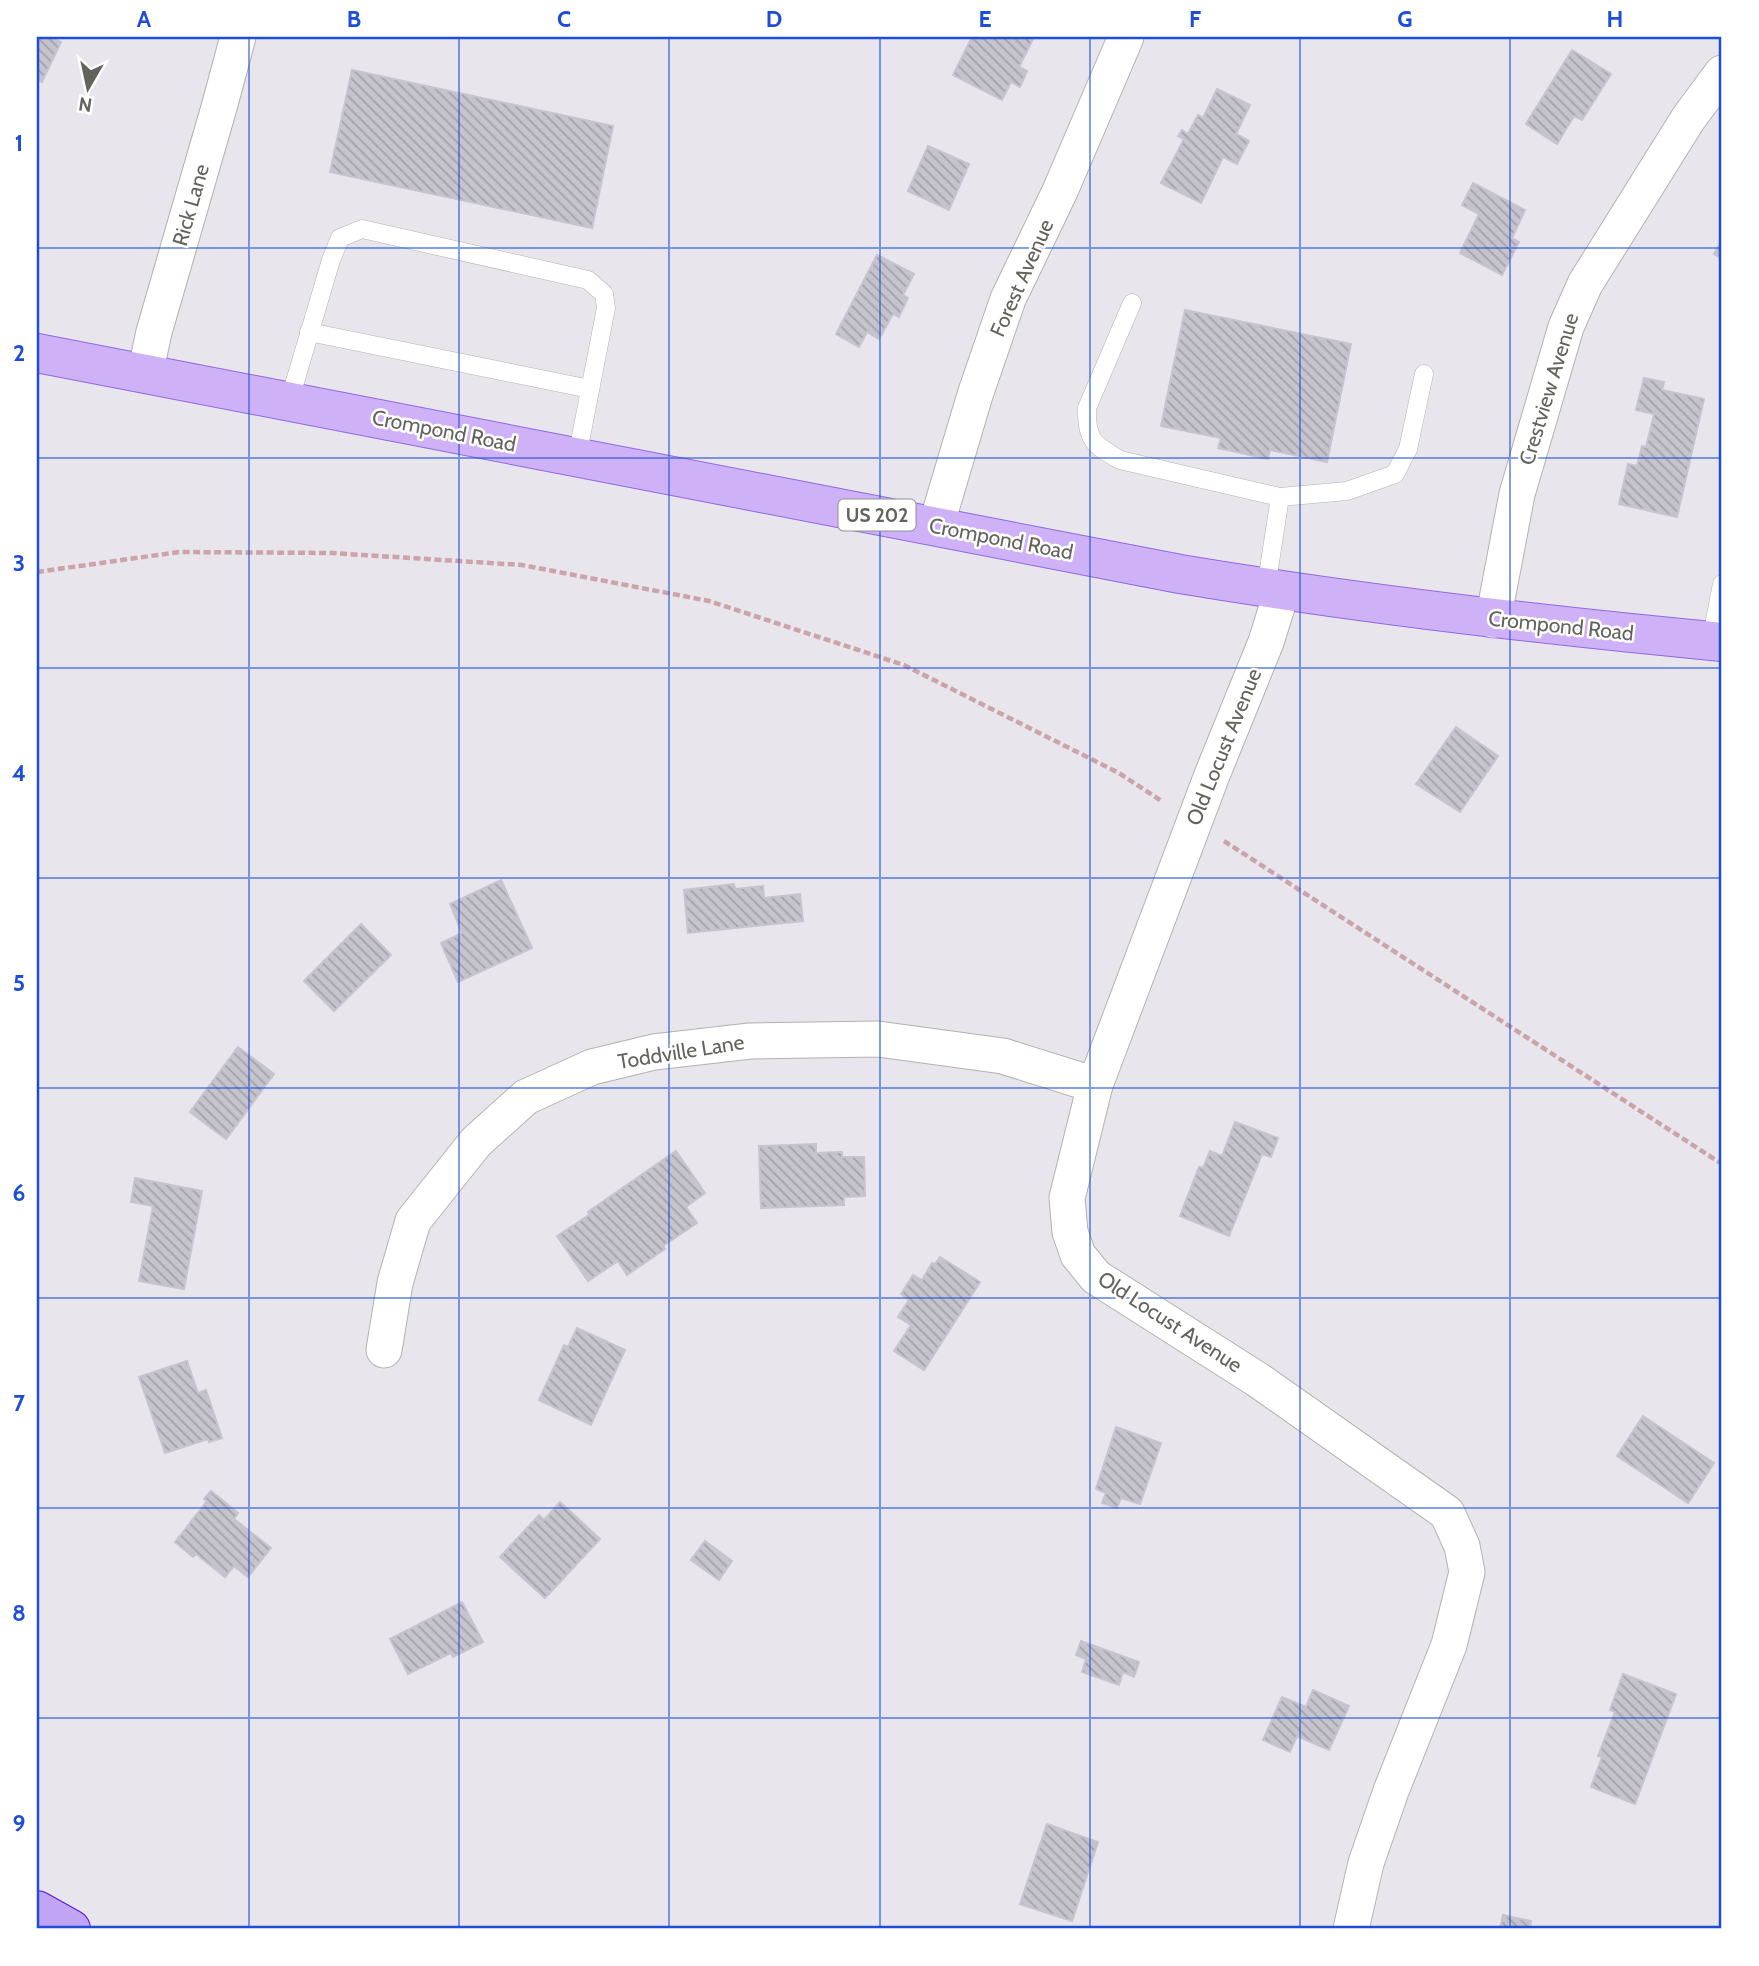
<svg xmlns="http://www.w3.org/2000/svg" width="1759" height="1966" font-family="Cabin,sans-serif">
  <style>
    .building { fill: url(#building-back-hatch); stroke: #c7c3d1; stroke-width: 2 }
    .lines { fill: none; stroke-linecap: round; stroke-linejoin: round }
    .service-casing { stroke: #b2b3ad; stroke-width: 19 }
    .minor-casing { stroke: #b2b3ad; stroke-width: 37 }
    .primary-casing { stroke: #8e69e1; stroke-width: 40 }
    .trunk-casing { stroke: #4e1ad8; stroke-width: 40 }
    .path { stroke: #cba4aa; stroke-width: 4.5; stroke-dasharray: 7 3.5; stroke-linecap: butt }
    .service { stroke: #fff; stroke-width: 18 }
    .minor { stroke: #fff; stroke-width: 35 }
    .primary { stroke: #ceb1f6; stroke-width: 38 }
    .trunk { stroke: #c2a4f4; stroke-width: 38 }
    .grid { fill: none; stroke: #1d4ed8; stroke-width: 2; stroke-opacity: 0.55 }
    .labels { text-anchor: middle; stroke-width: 5; stroke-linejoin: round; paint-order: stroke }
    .shield { fill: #fff; stroke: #91928d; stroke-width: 2 }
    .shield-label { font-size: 19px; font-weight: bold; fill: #62635c }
    .street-label { font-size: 21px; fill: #62635c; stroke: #fff }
    .neatline { fill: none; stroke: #1d4ed8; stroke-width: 2.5 }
    .grid-label { font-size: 23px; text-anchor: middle; font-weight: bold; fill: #1d4ed8 }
  </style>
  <defs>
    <pattern id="building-back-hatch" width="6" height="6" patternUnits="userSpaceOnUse" patternTransform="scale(1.75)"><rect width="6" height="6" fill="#c5c3cb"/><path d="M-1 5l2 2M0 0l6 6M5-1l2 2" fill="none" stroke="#a3a2a8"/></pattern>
  </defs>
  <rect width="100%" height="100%" fill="#e8e5ed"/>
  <g class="building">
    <path d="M37,37H49L61,42L42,82L37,80Z"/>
    <path d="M972,37H1034L1019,67L1027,71L1020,87L1011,82L1002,100L953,75Z"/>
    <path d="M1572,50L1611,74L1582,120L1574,116L1557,144L1526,124Z"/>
    <path d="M352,70L613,126L592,228L330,172Z"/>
    <path d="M1217,89L1250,105L1236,134L1249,141L1237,164L1223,157L1201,203L1161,183L1184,139L1178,136L1182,130L1188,134L1198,115L1203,118Z"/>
    <path d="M928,146L969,164L949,210L908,191Z"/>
    <path d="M1473,183L1525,210L1512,238L1519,242L1502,275L1460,253L1479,214L1462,205Z"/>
    <path d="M1722,240V259L1714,254Z"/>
    <path d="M877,255L914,274L903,295L908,298L899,317L893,314L879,339L867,332L859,347L836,334Z"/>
    <path d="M1185,310L1351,344L1327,462L1270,450L1268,459L1218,448L1221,438L1161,426Z"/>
    <path d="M1644,378L1664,382L1662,390L1704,399L1677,517L1619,504L1628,464L1637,466L1642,446L1646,447L1654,414L1636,410Z"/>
    <path d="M1456,727L1498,756L1460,812L1416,784Z"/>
    <path d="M501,880L532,948L458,982L441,943L462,933L450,904Z"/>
    <path d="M734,884L735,889L763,886L764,898L800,894L803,921L688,933L684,890Z"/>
    <path d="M361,924L391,955L334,1011L304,981Z"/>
    <path d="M238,1047L274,1074L226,1139L190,1112Z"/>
    <path d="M1235,1122L1278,1138L1271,1157L1262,1154L1229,1236L1180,1216L1199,1167L1203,1168L1210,1151L1222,1156Z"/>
    <path d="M816,1144V1153L842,1152V1157H864L865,1196L844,1197V1205L761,1208L759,1146Z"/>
    <path d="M676,1151L705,1193L686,1207L697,1223L663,1246L665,1249L627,1275L618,1261L588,1281L557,1236L589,1215L588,1212Z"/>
    <path d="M135,1178L202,1191L184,1289L139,1281L153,1206L131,1202Z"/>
    <path d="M940,1257L980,1282L924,1370L894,1351L911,1325L898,1317L909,1300L901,1294L913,1275L922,1280L932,1263L935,1264Z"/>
    <path d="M577,1328L625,1350L591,1425L539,1400L564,1345L568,1347Z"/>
    <path d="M187,1361L198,1393L206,1390L222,1438L209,1442L208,1439L165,1453L139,1377Z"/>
    <path d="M1643,1416L1714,1463L1688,1503L1617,1456Z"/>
    <path d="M1116,1427L1161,1443L1140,1504L1121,1498L1117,1508L1102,1503L1106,1493L1096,1489Z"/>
    <path d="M211,1491L238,1513L234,1519L271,1548L248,1577L234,1566L225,1577L196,1554L193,1557L175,1542L207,1501L204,1499Z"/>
    <path d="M560,1502L600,1539L545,1598L500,1557L539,1515L544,1520Z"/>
    <path d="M705,1541L732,1561L719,1580L691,1560Z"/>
    <path d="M462,1602L483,1642L453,1657L451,1653L408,1674L390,1639Z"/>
    <path d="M1081,1641L1139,1662L1134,1677L1123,1672L1119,1685L1082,1672L1086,1659L1076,1655Z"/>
    <path d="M1623,1674L1676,1694L1635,1804L1591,1787L1602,1757L1598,1756L1615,1712L1610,1710Z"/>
    <path d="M1313,1690L1349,1706L1329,1750L1297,1736L1290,1752L1263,1740L1282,1697L1306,1707Z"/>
    <path d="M1047,1824L1098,1842L1072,1921L1020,1904Z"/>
    <path d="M1503,1915L1531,1921L1530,1929H1500Z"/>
  </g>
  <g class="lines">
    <g class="service-casing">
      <g id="service">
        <path d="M1132,303L1087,408C1086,440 1094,445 1120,460L1280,497"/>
        <path d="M309,332L590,389"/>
        <path d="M289,402L331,260L340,238L362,229L588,280L604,294L606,308L577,457"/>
        <path d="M1266,588L1280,497L1347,491L1395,474L1408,449L1424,374"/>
        <path d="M1711,641L1722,584"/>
      </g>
    </g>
    <g class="minor-casing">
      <g id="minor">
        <path d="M145,374L154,332L220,104L238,37"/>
        <path d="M936,526L975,395L1008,299L1060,191L1126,37"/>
        <path d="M1282,591L1266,642L1212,775L1095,1085L1067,1198L1070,1232L1078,1255L1096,1277L1258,1380L1447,1513L1462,1546L1467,1572L1449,1645L1391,1791L1366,1863L1351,1929"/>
        <path d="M1493,620L1517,494L1566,327L1585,284L1688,119L1722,73"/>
        <path d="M384,1350L395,1283L413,1221L476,1142L526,1097L592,1067L654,1052L750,1041L878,1039L1003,1056L1095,1085"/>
      </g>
    </g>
    <g class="primary-casing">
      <path id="primary" d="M37,353L1180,574C1360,604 1541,625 1722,642"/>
    </g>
    <g class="trunk-casing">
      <path id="trunk" d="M37,1910L71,1929"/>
    </g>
    <g class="path">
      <path d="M37,572L179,552L331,553L522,565L709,601L904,665L1119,773L1163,802"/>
      <path d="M1224,841L1722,1164"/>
    </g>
    <use href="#service" class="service"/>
    <use href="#minor" class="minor"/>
    <use href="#primary" class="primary"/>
    <use href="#trunk" class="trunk"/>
  </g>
  <path class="grid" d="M249,37V1929M459,37V1929M669,37V1929M880,37V1929M1090,37V1929M1300,37V1929M1510,37V1929M37,248H1722M37,458H1722M37,668H1722M37,878H1722M37,1088H1722M37,1298H1722M37,1508H1722M37,1718H1722"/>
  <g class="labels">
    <rect class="shield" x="838.5" y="499.5" width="77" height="31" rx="5"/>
    <g class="shield-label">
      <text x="877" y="522">US 202</text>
    </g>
    <g class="street-label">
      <text transform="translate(191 205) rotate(-74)" y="7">Rick Lane</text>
      <text transform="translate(1022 278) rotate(-66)" y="7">Forest Avenue</text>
      <text transform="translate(1549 389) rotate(-73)" y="7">Crestview Avenue</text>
      <text transform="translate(444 431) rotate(11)" y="7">Crompond Road</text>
      <text transform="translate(1001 539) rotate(11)" y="7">Crompond Road</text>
      <text transform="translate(1561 626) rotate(6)" y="7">Crompond Road</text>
      <text transform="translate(1224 747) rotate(-68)" y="7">Old Locust Avenue</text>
      <text transform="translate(681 1052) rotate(-9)" y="7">Toddville Lane</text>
      <text transform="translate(1170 1322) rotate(33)" y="7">Old Locust Avenue</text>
    </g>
  </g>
  <rect width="1759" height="1966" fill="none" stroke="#ffffff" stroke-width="77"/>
  <g transform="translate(88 88) rotate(189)" stroke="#ffffff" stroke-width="5" paint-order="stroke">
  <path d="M0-5L12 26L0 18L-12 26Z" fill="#62635c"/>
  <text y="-10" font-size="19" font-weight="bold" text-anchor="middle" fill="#62635c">N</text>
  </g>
  <rect x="38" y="38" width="1682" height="1889" class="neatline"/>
  <g class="grid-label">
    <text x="144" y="27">A</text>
    <text x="354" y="27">B</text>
    <text x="564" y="27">C</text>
    <text x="774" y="27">D</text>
    <text x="985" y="27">E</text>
    <text x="1195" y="27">F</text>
    <text x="1405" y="27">G</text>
    <text x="1615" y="27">H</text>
    <text x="19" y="151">1</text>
    <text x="19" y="361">2</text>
    <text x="19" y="571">3</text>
    <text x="19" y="781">4</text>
    <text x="19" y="991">5</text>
    <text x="19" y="1201">6</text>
    <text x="19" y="1411">7</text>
    <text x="19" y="1621">8</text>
    <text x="19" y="1831">9</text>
  </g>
</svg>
